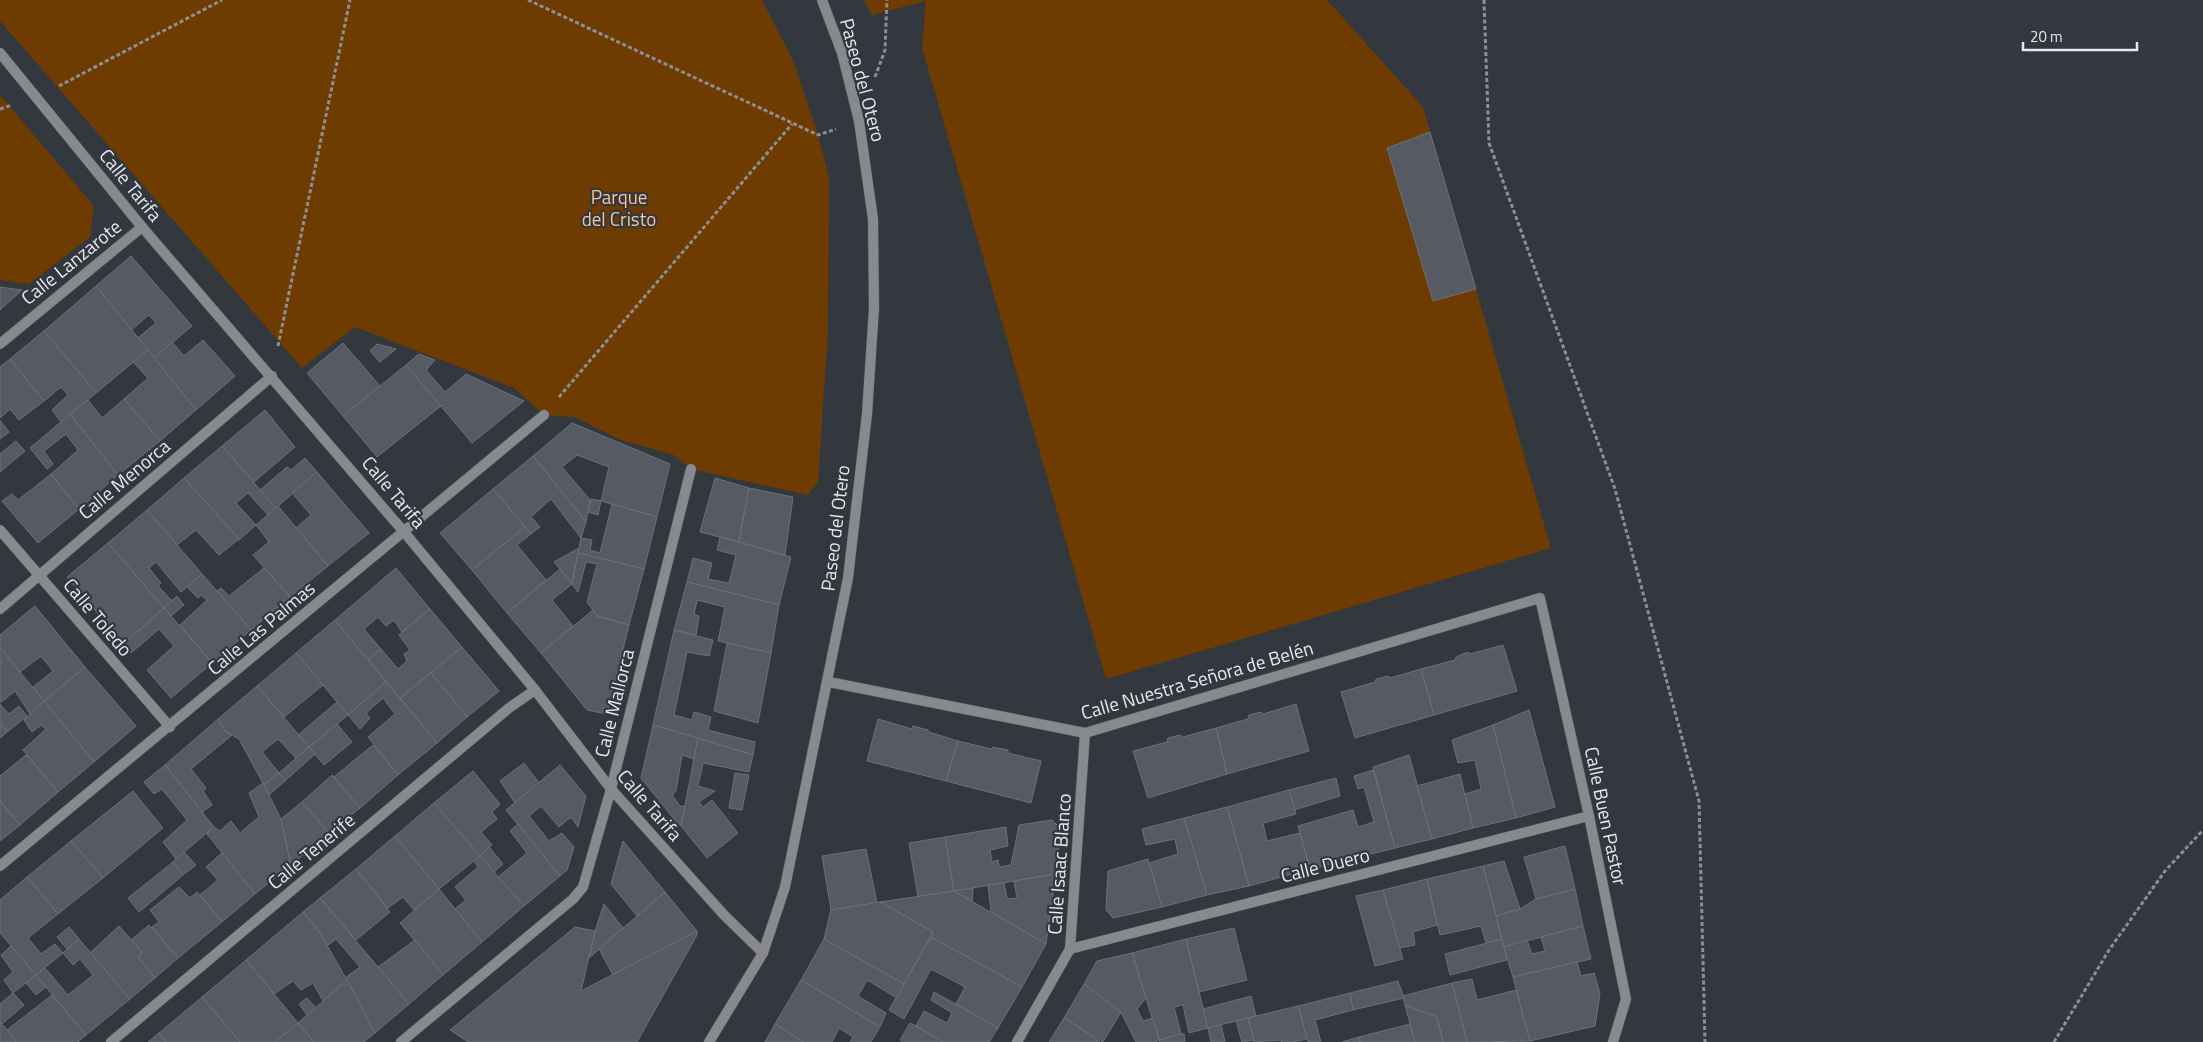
<svg xmlns="http://www.w3.org/2000/svg" width="2203" height="1042" font-family="'Titillium Web',sans-serif">
  <style>
    .green { fill: #6e3c00 }
    .building { fill: #565b63; stroke: #6c7179 }
    .lines { fill: none; stroke-linecap: round; stroke-linejoin: round }
    .street-casing { stroke: #50535a; stroke-width: 11 }
    .path { stroke: #8c9096; stroke-width: 3; stroke-dasharray: 4 2.5; stroke-linecap: butt }
    .street { stroke: #87898d; stroke-width: 10 }
    .labels { text-anchor: middle; stroke-width: 4.5; stroke-linejoin: round; paint-order: stroke }
    .street-label { font-size: 19px; fill: #e6e9ee; stroke: #33373e }
    .park-label { font-size: 19px; fill: #f9c393; stroke: #33373e }
  </style>
  <rect width="100%" height="100%" fill="#33373e"/>
  <g class="green">
    <path d="M0,0H762L793,60L818,135L829,178L828,330L818,482L808,495L691,469L674,455L618,439L575,417L544,415L514,388L355,327L302,368L0,21Z"/>
    <path d="M864,0H1327L1423,107L1551,548L1106,679L922,48L926,1L872,15Z"/>
    <path d="M0,95L94,206L90,237L29,284L0,280Z"/>
  </g>
  <g class="building">
    <path d="M1430,132L1476,289L1433,301L1387,148Z"/>
    <path d="M131,256L192,326L154,358L138,338L156,323L149,315L131,330L96,286Z"/>
    <path d="M96,286L148,350L96,393L44,331Z"/>
    <path d="M0,287L22,290L0,310Z"/>
    <path d="M44,331L96,393L61,422L52,410L68,395L61,387L44,401L10,359Z"/>
    <path d="M203,340L235,376L196,410L154,358L172,342L184,356Z"/>
    <path d="M343,343L380,386L343,416L307,373Z"/>
    <path d="M377,344L396,349L380,362L370,351Z"/>
    <path d="M148,350L196,410L160,441L124,399L148,378L133,362Z"/>
    <path d="M419,354L435,360L426,370L445,392L466,374L524,401L472,443L406,365Z"/>
    <path d="M10,359L44,401L19,420L10,409L0,418V367Z"/>
    <path d="M406,365L441,406L377,457L343,416Z"/>
    <path d="M124,399L160,441L118,475L70,414L88,400L102,418Z"/>
    <path d="M265,410L295,447L254,482L222,446Z"/>
    <path d="M70,414L118,475L79,509L51,474L78,450L66,434L44,451L53,464L47,469L30,448Z"/>
    <path d="M0,420L9,432L0,439Z"/>
    <path d="M572,423L670,464L657,517L601,501L609,467L577,455L562,467L590,500L586,522L533,456Z"/>
    <path d="M16,441L25,451L0,472V454Z"/>
    <path d="M222,446L276,508L268,515L248,493L236,503L256,525L239,540L184,478Z"/>
    <path d="M533,456L586,522L581,538L551,499L531,517L540,527L531,534L493,489Z"/>
    <path d="M305,458L317,472L276,508L260,490L287,467L291,470Z"/>
    <path d="M317,472L369,533L328,566L296,528L311,515L292,493Z"/>
    <path d="M51,474L79,509L38,543L2,501L12,494L18,500Z"/>
    <path d="M184,478L239,539L219,555L196,530L177,545L147,510Z"/>
    <path d="M715,478L749,488L739,542L700,532Z"/>
    <path d="M749,488L793,497L785,555L739,542Z"/>
    <path d="M493,489L525,527L472,570L440,533Z"/>
    <path d="M591,499L601,501L598,515L588,512Z"/>
    <path d="M612,504L657,517L644,569L578,553L581,538L592,540L590,550L600,553Z"/>
    <path d="M278,506L328,566L290,597L253,555L269,542L256,525Z"/>
    <path d="M147,510L202,574L181,592L156,562L149,568L161,583L158,586L172,601L164,608L108,543Z"/>
    <path d="M525,527L531,534L517,545L546,580L507,613L472,570Z"/>
    <path d="M720,537L791,557L779,605L687,582L693,558L712,563L708,579L729,583L736,555L717,550Z"/>
    <path d="M108,543L164,608L124,644L67,577Z"/>
    <path d="M579,548L578,553L572,584L554,562Z"/>
    <path d="M578,553L644,569L629,625L597,616L587,602L597,564L586,562L578,592L572,584Z"/>
    <path d="M264,568L290,597L251,630L217,591L221,588L229,596Z"/>
    <path d="M396,568L430,609L402,632L394,620L386,626L378,617L364,629L381,649L368,660L335,620Z"/>
    <path d="M560,569L572,584L552,600L573,626L541,653L507,613Z"/>
    <path d="M202,574L251,630L212,663L180,625L207,600L201,595L198,598L187,587Z"/>
    <path d="M687,582L779,605L771,653L718,641L725,607L697,600L694,615L699,616L696,635L674,630Z"/>
    <path d="M177,596L184,605L171,616L164,608Z"/>
    <path d="M35,606L85,667L44,701L33,687L53,671L41,656L20,672L0,648V635Z"/>
    <path d="M164,608L212,663L171,698L147,670L174,646L159,629L131,653L124,644Z"/>
    <path d="M430,609L462,647L400,698L368,660L381,649L398,669L407,661L404,654L410,650L399,635Z"/>
    <path d="M593,610L597,616L629,625L607,714L587,710L541,653Z"/>
    <path d="M335,620L386,682L348,715L296,653Z"/>
    <path d="M674,630L713,640L709,656L687,652L674,715L692,720L694,712L711,717L708,730L755,742L753,755L653,725Z"/>
    <path d="M727,643L771,653L758,723L714,711Z"/>
    <path d="M1503,645L1517,691L1434,715L1421,669L1455,660L1456,657L1468,652L1470,654Z"/>
    <path d="M462,647L499,691L467,717L431,673Z"/>
    <path d="M0,648L44,701L30,714L15,691L0,703Z"/>
    <path d="M296,653L323,685L284,717L257,686Z"/>
    <path d="M85,667L136,726L94,762L44,701Z"/>
    <path d="M1421,669L1434,715L1355,738L1341,692L1375,682L1376,679L1388,676L1390,678Z"/>
    <path d="M431,673L467,717L437,743L400,698Z"/>
    <path d="M386,682L437,743L398,775L368,737L395,714L383,698L366,713L370,718L360,729L348,715Z"/>
    <path d="M257,686L309,747L296,758L278,739L262,752L279,773L264,785L239,739L225,731L218,719Z"/>
    <path d="M44,701L94,762L58,792L23,750L46,729L41,725L32,732L24,720Z"/>
    <path d="M337,702L348,715L309,747L298,735Z"/>
    <path d="M0,704L9,714L19,706L27,716L7,732L0,723Z"/>
    <path d="M1296,704L1309,751L1227,774L1216,728L1248,719L1249,715L1261,712L1263,714Z"/>
    <path d="M1529,710L1555,807L1516,818L1493,725Z"/>
    <path d="M218,719L225,731L232,735L191,769L206,788L203,791L212,805L202,812L165,765Z"/>
    <path d="M878,719L912,729L913,726L928,730L929,732L958,741L946,781L867,761Z"/>
    <path d="M0,723L7,732L0,738Z"/>
    <path d="M337,724L352,742L324,765L309,747Z"/>
    <path d="M653,725L698,738L694,759L682,755L676,791L672,795L680,806H685L681,826L678,824L641,778Z"/>
    <path d="M1493,725L1516,818L1473,828L1465,794L1481,789L1475,760L1458,763L1452,740Z"/>
    <path d="M1216,728L1227,774L1148,798L1133,751L1167,742L1168,738L1180,735L1183,737Z"/>
    <path d="M698,738L753,755L749,772L703,763L698,786L715,791L699,802L703,807L712,800L738,833L707,858L681,826Z"/>
    <path d="M958,741L991,749L993,747L1008,750V753L1041,761L1031,803L946,781Z"/>
    <path d="M373,745L398,775L360,808L334,777Z"/>
    <path d="M309,747L315,754L285,781L279,773Z"/>
    <path d="M26,755L58,792L20,825L0,801V776Z"/>
    <path d="M1409,755L1432,839L1395,848L1373,767Z"/>
    <path d="M524,763L539,783L515,803L500,781Z"/>
    <path d="M165,765L214,827L176,859L163,842L187,820L162,789L154,794L144,782Z"/>
    <path d="M560,765L586,796L578,827L571,817L559,827L541,806L529,816L549,841L562,833L574,847L567,870L560,876L506,810Z"/>
    <path d="M1373,770L1395,848L1310,869L1298,826L1353,810L1358,827L1374,822L1364,787L1358,789L1354,776Z"/>
    <path d="M473,771L500,804L492,812L497,819L481,832L492,845L480,856L434,803Z"/>
    <path d="M279,773L285,781L269,795L264,785Z"/>
    <path d="M735,773L749,775L742,810L729,808Z"/>
    <path d="M1460,774L1473,828L1432,839L1417,786Z"/>
    <path d="M332,775L360,808L329,833L302,802Z"/>
    <path d="M1336,778L1340,796L1294,810L1289,790Z"/>
    <path d="M263,783L281,819L291,865L255,894L207,834L214,827L220,831L231,821L240,833L259,817L249,793Z"/>
    <path d="M1289,790L1296,814L1263,823L1267,841L1300,833L1310,869L1249,886L1227,807Z"/>
    <path d="M133,791L163,828L103,878L71,841Z"/>
    <path d="M0,801L20,825L0,841Z"/>
    <path d="M302,802L329,833L291,865L281,819Z"/>
    <path d="M434,803L480,856L439,889L395,836Z"/>
    <path d="M1227,807L1249,886L1207,895L1184,818Z"/>
    <path d="M1184,818L1207,895L1162,907L1149,863L1178,854L1175,839L1146,845L1142,829Z"/>
    <path d="M1052,820L1061,829L1056,874L954,891L945,837L1006,827L1008,846L990,850L992,862L998,860L999,867L1011,865L1019,825Z"/>
    <path d="M518,824L560,876L524,906L498,877L527,853L510,831Z"/>
    <path d="M395,836L439,889L414,910L403,897L388,908L356,869Z"/>
    <path d="M945,837L954,891L918,897L909,843Z"/>
    <path d="M71,841L103,878L58,914L27,877Z"/>
    <path d="M623,841L665,892L637,916L611,884Z"/>
    <path d="M1565,846L1575,889L1536,899L1524,857Z"/>
    <path d="M489,847L503,864L494,872L480,856Z"/>
    <path d="M866,849L877,903L831,910L822,856Z"/>
    <path d="M184,852L196,865L183,875L173,862Z"/>
    <path d="M222,853L255,894L222,922L200,895L218,880L206,867Z"/>
    <path d="M480,856L524,906L482,942L455,909L466,900L455,887L478,867L474,861Z"/>
    <path d="M1148,859L1162,907L1113,918L1106,910L1108,871Z"/>
    <path d="M1504,861L1520,909L1496,916L1483,866Z"/>
    <path d="M173,862L183,875L139,912L128,898Z"/>
    <path d="M1483,866L1502,939L1486,943L1481,926L1440,935L1427,879Z"/>
    <path d="M356,869L390,912L356,940L320,898Z"/>
    <path d="M1056,874L1046,944L991,912L988,885L1004,883L1007,899L1017,898L1014,881Z"/>
    <path d="M27,877L58,914L28,938L41,954L55,944L63,953L36,975L0,933V900Z"/>
    <path d="M1427,879L1437,925L1413,932L1415,945L1399,948L1383,890Z"/>
    <path d="M179,887L190,898L197,892L222,922L178,958L152,927L159,922L150,910Z"/>
    <path d="M973,888L972,901L954,891Z"/>
    <path d="M439,889L482,942L443,975L400,923Z"/>
    <path d="M1575,889L1583,926L1504,947L1496,916L1520,909L1536,899Z"/>
    <path d="M1383,890L1403,959L1375,966L1356,896Z"/>
    <path d="M954,891L1046,944L1022,987L931,937L933,932L880,902Z"/>
    <path d="M665,892L697,931L613,975L599,949Z"/>
    <path d="M320,898L409,1004L375,1033L345,978L360,967L336,939L327,946L318,930L303,912Z"/>
    <path d="M880,902L933,932L904,984L824,939L831,910Z"/>
    <path d="M604,904L623,928L589,958L595,931Z"/>
    <path d="M303,912L318,930L347,980L323,1001L313,983L301,990L293,981L274,994L246,960Z"/>
    <path d="M149,925L178,958L155,978L138,957L142,952L131,940Z"/>
    <path d="M119,926L142,952L138,957L155,978L130,999L90,953Z"/>
    <path d="M1583,926L1591,959L1513,977L1504,947L1527,940L1532,954L1545,951L1541,937Z"/>
    <path d="M69,927L79,939L67,949L57,937Z"/>
    <path d="M575,927L595,931L581,991L697,931V935L637,1042H468L450,1030Z"/>
    <path d="M1234,928L1247,980L1199,992L1186,939Z"/>
    <path d="M931,937L1022,987L998,1028L956,1004L965,987L931,969L904,1019L889,1010Z"/>
    <path d="M79,939L130,999L86,1035L36,975L45,968L68,995L93,975L80,959L73,965L63,953Z"/>
    <path d="M824,939L904,984L897,998L867,980L858,996L886,1013L880,1027L801,980Z"/>
    <path d="M1186,939L1208,1028L1189,1033L1183,1005L1174,1007L1181,1034L1159,1040L1132,953Z"/>
    <path d="M1502,939L1507,960L1450,975L1445,954Z"/>
    <path d="M415,940L443,975L409,1004L378,967Z"/>
    <path d="M11,946L36,975L13,993L4,980L13,972L1,955Z"/>
    <path d="M1132,953L1146,998L1137,1009L1143,1021L1153,1018L1159,1040L1155,1042H1136L1121,1012L1084,984L1097,961Z"/>
    <path d="M246,960L298,1023L275,1042H240L202,997Z"/>
    <path d="M1577,962L1581,976L1594,973L1600,994L1595,1026L1530,1041L1513,977Z"/>
    <path d="M36,975L46,987L36,995L26,983Z"/>
    <path d="M1472,979L1477,1000L1516,990L1530,1041L1467,1042L1452,983Z"/>
    <path d="M347,980L375,1033L364,1042H314L298,1023Z"/>
    <path d="M801,980L880,1027L871,1042H850L853,1037L839,1028L832,1042H803L775,1024Z"/>
    <path d="M1398,981L1404,998L1353,1010L1350,993Z"/>
    <path d="M1452,983L1467,1042H1443L1437,1017L1405,1005L1403,996Z"/>
    <path d="M1084,984L1121,1012L1103,1042L1064,1018Z"/>
    <path d="M934,992L998,1028L989,1042H943L916,1026L924,1011L947,1023L952,1013L931,1000Z"/>
    <path d="M13,993L24,1005L2,1024L0,1022V1004Z"/>
    <path d="M1350,993L1353,1010L1315,1020L1321,1042H1308L1298,1006Z"/>
    <path d="M52,995L86,1035L78,1042H16L7,1030Z"/>
    <path d="M1251,996L1256,1016L1208,1028L1203,1009Z"/>
    <path d="M202,997L240,1042H166L159,1033Z"/>
    <path d="M307,998L316,1008L307,1015L299,1004Z"/>
    <path d="M1405,1005L1437,1017L1443,1042H1415Z"/>
    <path d="M1298,1006L1307,1039L1293,1042H1282L1281,1040L1254,1042L1248,1018Z"/>
    <path d="M1064,1018L1100,1042H1049Z"/>
    <path d="M1248,1018L1254,1040L1242,1042L1236,1021Z"/>
    <path d="M0,1022L7,1030L16,1042H0Z"/>
    <path d="M298,1023L314,1042H275Z"/>
    <path d="M910,1023L916,1026L943,1042H903L900,1040Z"/>
    <path d="M775,1024L803,1042H765Z"/>
    <path d="M1410,1024L1415,1042H1360L1359,1037Z"/>
    <path d="M1221,1025L1225,1042H1211L1208,1028Z"/>
    <path d="M159,1033L166,1042H148Z"/>
    <path d="M1181,1034H1184L1185,1042H1160L1159,1040Z"/>
    <path d="M1359,1037L1360,1042H1342Z"/>
  </g>
  <g class="lines">
    <g class="street-casing">
      <g id="street">
        <path d="M0,53L142,227L404,532L535,690L611,789L724,915L763,953"/>
        <path d="M0,344L142,227"/>
        <path d="M0,530L170,727"/>
        <path d="M0,609L272,376"/>
        <path d="M829,682L1085,733L1540,598L1589,816L1626,999L1613,1042"/>
        <path d="M0,866L544,415"/>
        <path d="M1070,949L1589,816"/>
        <path d="M111,1042L509,708L535,690"/>
        <path d="M401,1042L573,899L583,887L611,789L691,469"/>
        <path d="M709,1042L763,953L785,887L848,578L867,414L874,308L873,219L859,121L842,53L822,0"/>
        <path d="M1017,1042L1070,949L1085,733"/>
      </g>
    </g>
    <g class="path">
      <path d="M528,0L818,135L836,129"/>
      <path d="M1484,0L1489,143L1615,489L1699,801L1705,1042"/>
      <path d="M875,77L885,50L887,0"/>
      <path d="M59,86L222,0"/>
      <path d="M0,109L12,105"/>
      <path d="M278,346L350,0"/>
      <path d="M559,397L792,124"/>
      <path d="M2054,1042L2109,950L2165,871L2203,830"/>
    </g>
    <use href="#street" class="street"/>
  </g>
  <g class="labels">
    <g class="street-label">
      <text transform="translate(863 80) rotate(75)" y="7">Paseo del Otero</text>
      <text transform="translate(131 185) rotate(51)" y="7">Calle Tarifa</text>
      <text transform="translate(71 262) rotate(-39)" y="7">Calle Lanzarote</text>
      <text transform="translate(124 479) rotate(-40)" y="7">Calle Menorca</text>
      <text transform="translate(394 492) rotate(50)" y="7">Calle Tarifa</text>
      <text transform="translate(835 528) rotate(-83)" y="7">Paseo del Otero</text>
      <text transform="translate(98 617) rotate(50)" y="7">Calle Toledo</text>
      <text transform="translate(261 628) rotate(-40)" y="7">Calle Las Palmas</text>
      <text transform="translate(1197 680) rotate(-16)" y="7">Calle Nuestra Señora de Belén</text>
      <text transform="translate(614 703) rotate(-76)" y="7">Calle Mallorca</text>
      <text transform="translate(650 805) rotate(49)" y="7">Calle Tarifa</text>
      <text transform="translate(1606 816) rotate(78)" y="7">Calle Buen Pastor</text>
      <text transform="translate(311 851) rotate(-40)" y="7">Calle Tenerife</text>
      <text transform="translate(1059 864) rotate(-86)" y="7">Calle Isaac Blanco</text>
      <text transform="translate(1325 865) rotate(-14)" y="7">Calle Duero</text>
    </g>
    <g class="park-label">
      <text x="619" y="204">Parque<tspan x="619" dy="22">del Cristo</tspan></text>
    </g>
  </g>
  <path d="M2023 42v8h114v-8" fill="none" stroke="#e6e9ee" stroke-width="2.5"/>
  <text x="2030" y="42" font-size="15" fill="#e6e9ee" stroke="#33373e" stroke-width="4" paint-order="stroke">20 m</text>
</svg>
